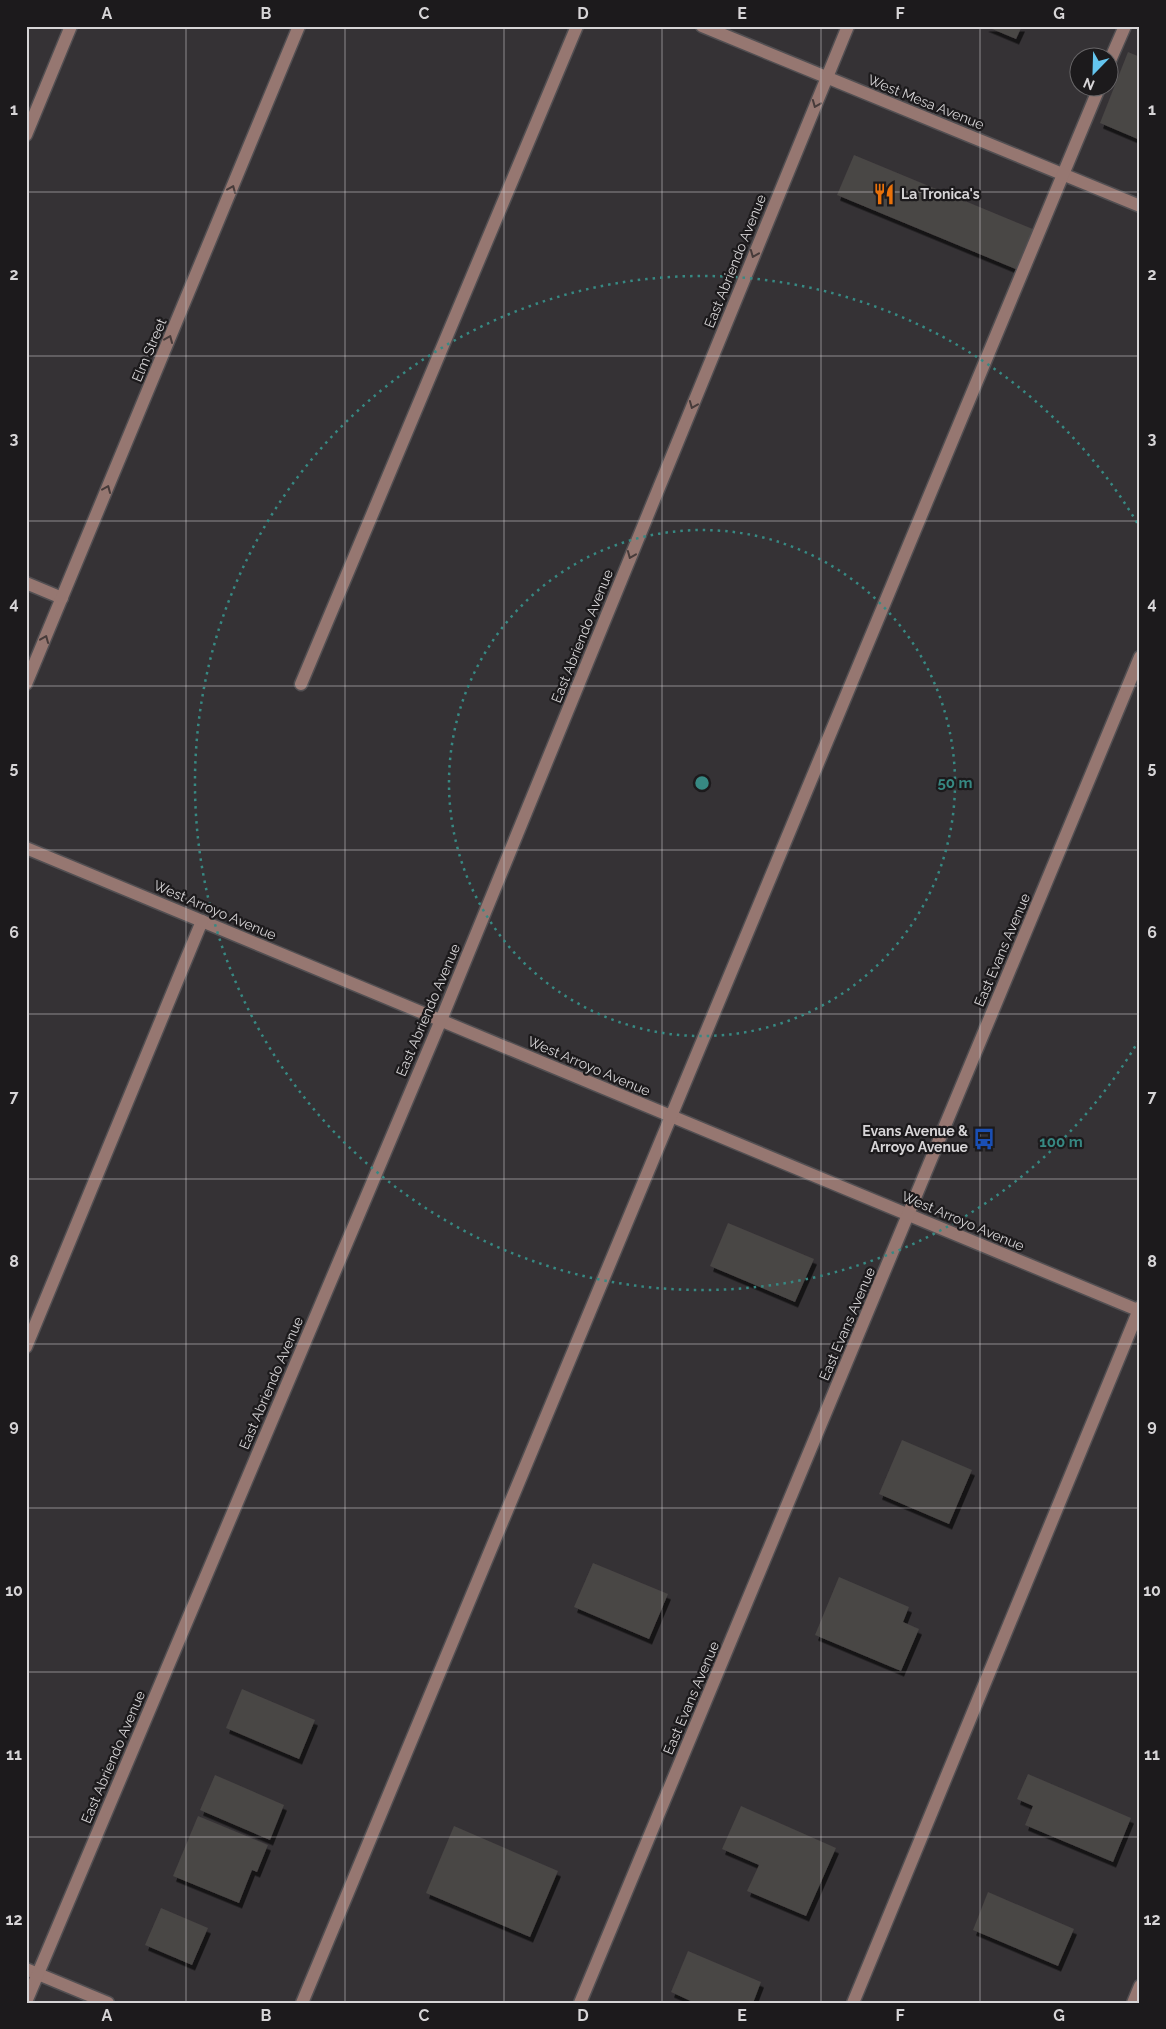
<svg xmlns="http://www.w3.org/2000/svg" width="1166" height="2029" font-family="Raleway,sans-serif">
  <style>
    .building { fill: #494645; filter: url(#shadow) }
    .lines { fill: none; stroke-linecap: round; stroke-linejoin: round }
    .minor-casing { stroke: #524f52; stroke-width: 15 }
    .minor { stroke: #967771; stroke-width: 12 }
    .oneway { stroke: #473b3a }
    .grid { fill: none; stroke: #d7d5d7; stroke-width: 1; stroke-opacity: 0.55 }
    .ring { fill: none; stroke: #378983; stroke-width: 2.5; stroke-dasharray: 2.5 5 }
    .labels { text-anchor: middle; stroke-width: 4.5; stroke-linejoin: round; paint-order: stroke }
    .street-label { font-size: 14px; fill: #d7d5d7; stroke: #1c1a1c }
    .poi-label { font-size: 14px; font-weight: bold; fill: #d7d5d7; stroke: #1c1a1c; text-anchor: start }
    .centre { fill: #378983; stroke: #1c1a1c; stroke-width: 2.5 }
    .ring-label { font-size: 15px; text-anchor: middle; font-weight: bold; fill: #378983; stroke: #1c1a1c; stroke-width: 4.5; stroke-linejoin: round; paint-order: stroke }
    .neatline { fill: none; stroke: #d7d5d7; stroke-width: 2 }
    .grid-label { font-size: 16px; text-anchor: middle; font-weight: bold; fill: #d7d5d7 }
  </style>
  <defs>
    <filter id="shadow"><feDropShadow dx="3" dy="5.5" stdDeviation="0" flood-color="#0009"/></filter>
  </defs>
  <rect width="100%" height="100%" fill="#353235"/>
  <g class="building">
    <path d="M985,26H1022L1016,39Z"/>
    <path d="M1128,52L1140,57V140L1100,123Z"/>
    <path d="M854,155L1035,230L1018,270L837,195Z"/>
    <path d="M728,1223L814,1259L795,1302L710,1266Z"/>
    <path d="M902,1440L972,1470L949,1524L879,1494Z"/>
    <path d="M593,1563L668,1594L649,1639L574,1607Z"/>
    <path d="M839,1577L909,1607L903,1622L919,1629L901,1671L815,1635Z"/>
    <path d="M242,1689L315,1720L299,1759L226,1728Z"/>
    <path d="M1028,1774L1131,1818L1113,1862L1025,1825L1033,1806L1017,1799Z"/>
    <path d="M215,1775L284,1805L270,1840L200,1810Z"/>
    <path d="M741,1806L836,1848L806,1916L747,1891L759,1865L722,1849Z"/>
    <path d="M198,1816L268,1845L257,1872L252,1870L239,1903L173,1876Z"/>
    <path d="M454,1826L558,1871L530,1937L426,1893Z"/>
    <path d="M988,1892L1074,1929L1058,1966L973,1930Z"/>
    <path d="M161,1908L208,1928L192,1965L145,1945Z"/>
    <path d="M688,1951L761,1982L753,2003H695L671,1992Z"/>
  </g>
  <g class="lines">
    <g class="minor-casing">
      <g id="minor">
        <path d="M702,26L1140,206"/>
        <path d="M1108,65L1125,26"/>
        <path d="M26,135L71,26"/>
        <path d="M26,583L62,598"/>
        <path d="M26,684L299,26"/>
        <path d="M301,684L577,26"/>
        <path d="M26,848L1140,1311"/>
        <path d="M26,1347L202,921"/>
        <path d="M26,1969L108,2003"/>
        <path d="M26,2002L441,1020L848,26"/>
        <path d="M302,2003L1099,88"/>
        <path d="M580,2003L1140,657"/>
        <path d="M853,2003L1140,1307"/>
        <path d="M1133,2003L1140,1986"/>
      </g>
    </g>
    <use href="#minor" class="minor"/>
  </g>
  <defs><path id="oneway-chevron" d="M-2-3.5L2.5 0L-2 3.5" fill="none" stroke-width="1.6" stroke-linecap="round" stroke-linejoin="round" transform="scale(1.25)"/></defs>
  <g class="oneway">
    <use href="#oneway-chevron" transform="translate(816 104) rotate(112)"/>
    <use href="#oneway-chevron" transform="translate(232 189) rotate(-67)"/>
    <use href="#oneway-chevron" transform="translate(754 254) rotate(112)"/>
    <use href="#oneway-chevron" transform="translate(169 339) rotate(-67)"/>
    <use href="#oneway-chevron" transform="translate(693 405) rotate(112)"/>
    <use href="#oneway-chevron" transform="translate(107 489) rotate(-67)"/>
    <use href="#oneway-chevron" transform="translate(631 555) rotate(112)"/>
    <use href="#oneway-chevron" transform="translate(45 639) rotate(-68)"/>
  </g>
  <path class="grid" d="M186,26V2003M345,26V2003M504,26V2003M662,26V2003M821,26V2003M980,26V2003M26,192H1140M26,356H1140M26,521H1140M26,686H1140M26,850H1140M26,1014H1140M26,1179H1140M26,1344H1140M26,1508H1140M26,1672H1140M26,1837H1140"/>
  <g class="ring">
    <circle cx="702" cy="783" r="253"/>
    <path d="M1139 1040A507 507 0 1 1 1139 526"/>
  </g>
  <defs>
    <g id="restaurant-bare" transform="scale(1.725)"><path d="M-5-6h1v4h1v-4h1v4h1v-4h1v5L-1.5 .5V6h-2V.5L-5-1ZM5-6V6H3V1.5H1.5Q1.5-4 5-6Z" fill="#e8710a" stroke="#1c1a1c" stroke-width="2.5" paint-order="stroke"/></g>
    <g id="bus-bare" transform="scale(1.725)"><path d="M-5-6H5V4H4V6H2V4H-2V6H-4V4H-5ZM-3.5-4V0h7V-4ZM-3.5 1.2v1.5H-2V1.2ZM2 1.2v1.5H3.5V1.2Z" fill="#1a4fb4" stroke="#1c1a1c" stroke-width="2.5" paint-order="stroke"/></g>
  </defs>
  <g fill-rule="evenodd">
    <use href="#restaurant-bare" x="884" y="194"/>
    <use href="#bus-bare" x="984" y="1139"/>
  </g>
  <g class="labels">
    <g class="street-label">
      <text transform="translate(926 102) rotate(22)" y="5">West Mesa Avenue</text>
      <text transform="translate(735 261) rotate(-68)" y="5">East Abriendo Avenue</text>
      <text transform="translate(149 350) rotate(-67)" y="5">Elm Street</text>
      <text transform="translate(582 636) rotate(-68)" y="5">East Abriendo Avenue</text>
      <text transform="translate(215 910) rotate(23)" y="5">West Arroyo Avenue</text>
      <text transform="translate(1002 950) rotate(-67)" y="5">East Evans Avenue</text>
      <text transform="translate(428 1010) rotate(-67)" y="5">East Abriendo Avenue</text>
      <text transform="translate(589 1066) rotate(23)" y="5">West Arroyo Avenue</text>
      <text transform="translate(963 1221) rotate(23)" y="5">West Arroyo Avenue</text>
      <text transform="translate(847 1324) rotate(-67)" y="5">East Evans Avenue</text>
      <text transform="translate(271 1383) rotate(-67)" y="5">East Abriendo Avenue</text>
      <text transform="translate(691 1698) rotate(-67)" y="5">East Evans Avenue</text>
      <text transform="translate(113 1757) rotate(-67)" y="5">East Abriendo Avenue</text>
    </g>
    <g class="poi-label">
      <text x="901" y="199">La Tronica's</text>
      <text x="968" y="1136" text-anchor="end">Evans Avenue &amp;<tspan x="968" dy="16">Arroyo Avenue</tspan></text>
    </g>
  </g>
  <circle cx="702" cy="783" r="8" class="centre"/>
  <g class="ring-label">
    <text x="955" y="788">50 m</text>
    <text x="1061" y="1147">100 m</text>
  </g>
  <rect width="1166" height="2029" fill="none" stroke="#1c1a1c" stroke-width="55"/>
  <g transform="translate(1094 72) rotate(203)"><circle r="24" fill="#1c1a1c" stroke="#676567"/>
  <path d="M0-4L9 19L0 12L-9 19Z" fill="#64c5ee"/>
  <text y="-8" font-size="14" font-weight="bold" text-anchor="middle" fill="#d7d5d7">N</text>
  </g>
  <rect x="28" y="28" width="1110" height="1974" class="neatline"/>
  <g class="grid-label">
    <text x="107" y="19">A</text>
    <text x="266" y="19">B</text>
    <text x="424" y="19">C</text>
    <text x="583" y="19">D</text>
    <text x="742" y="19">E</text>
    <text x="900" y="19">F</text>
    <text x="1059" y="19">G</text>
    <text x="14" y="115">1</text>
    <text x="1152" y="115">1</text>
    <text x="14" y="280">2</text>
    <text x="1152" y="280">2</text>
    <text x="14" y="444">3</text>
    <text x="1152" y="444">3</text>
    <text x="14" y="609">4</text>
    <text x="1152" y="609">4</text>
    <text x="14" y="773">5</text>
    <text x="1152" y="773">5</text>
    <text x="14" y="938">6</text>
    <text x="1152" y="938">6</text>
    <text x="14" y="1102">7</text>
    <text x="1152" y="1102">7</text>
    <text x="14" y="1267">8</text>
    <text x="1152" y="1267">8</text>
    <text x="14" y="1431">9</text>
    <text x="1152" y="1431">9</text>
    <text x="14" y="1596">10</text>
    <text x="1152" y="1596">10</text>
    <text x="14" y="1760">11</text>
    <text x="1152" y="1760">11</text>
    <text x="14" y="1925">12</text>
    <text x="1152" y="1925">12</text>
    <text x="107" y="2021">A</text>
    <text x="266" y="2021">B</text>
    <text x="424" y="2021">C</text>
    <text x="583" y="2021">D</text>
    <text x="742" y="2021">E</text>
    <text x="900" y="2021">F</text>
    <text x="1059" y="2021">G</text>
  </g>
</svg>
